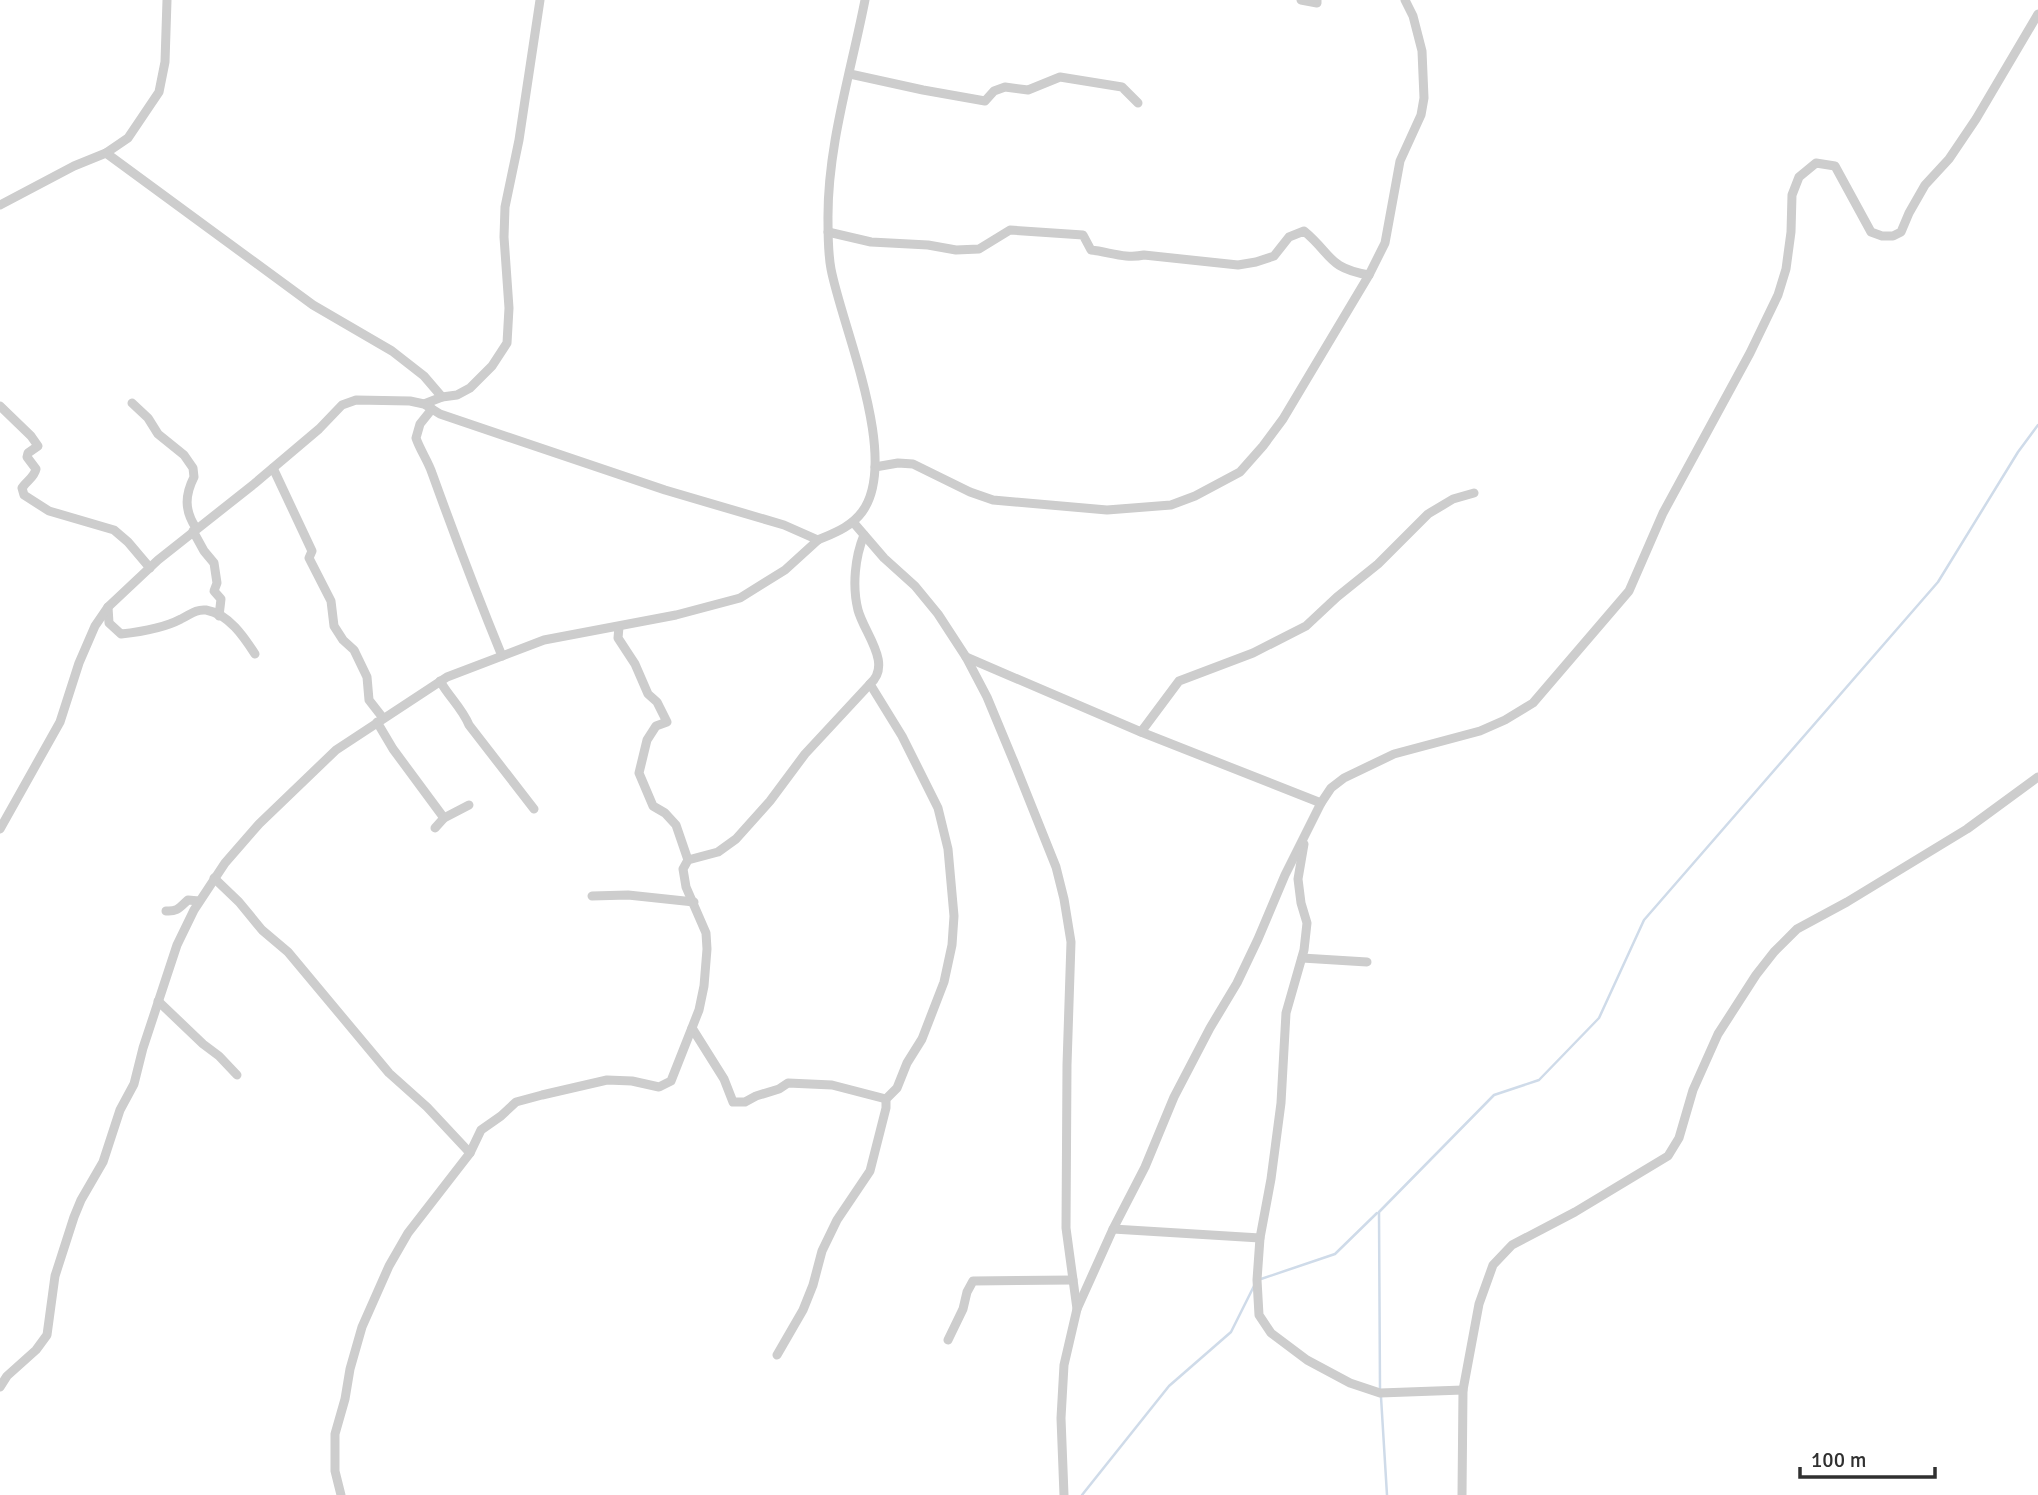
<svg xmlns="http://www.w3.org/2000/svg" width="2038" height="1495" font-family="Signika,sans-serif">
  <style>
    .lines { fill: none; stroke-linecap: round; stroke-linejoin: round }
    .stream { stroke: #cfdbe9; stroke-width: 2.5 }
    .street { stroke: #cdcdcd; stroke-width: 9 }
  </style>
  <rect width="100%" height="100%" fill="#fff"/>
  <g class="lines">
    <g class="stream">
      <path d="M1261,1279L1335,1254L1377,1213"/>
      <path d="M1380,1390L1379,1212L1494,1095L1539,1080L1599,1018L1644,920L1938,582L2018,452L2038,425"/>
      <path d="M1381,1397L1387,1495"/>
      <path d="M1082,1495L1169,1386L1231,1332L1254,1286"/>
    </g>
    <g class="street">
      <path d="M1301,0L1317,3V0"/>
      <path d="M850,74L923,90L985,101L994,91L1005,87L1028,90L1060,77L1122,87L1138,103"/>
      <path d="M106,153L313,305L392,351L424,376L442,397"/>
      <path d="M0,205L74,166L106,153L128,138L159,92L165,62L167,0"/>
      <path d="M828,232L871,242L928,245L956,250L979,249L1010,230L1083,235L1091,250C1110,252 1125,259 1144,255L1238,265L1256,262L1274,256L1289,237L1304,231C1332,254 1327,268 1369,275"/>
      <path d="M132,403L148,418L158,434L184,455L193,468L194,477C185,495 184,510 196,528"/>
      <path d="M424,404L442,397L457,395L470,388L492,366L507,343L509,308L504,237L505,207L519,140L540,0"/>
      <path d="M0,406L31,436L38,446L28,453L27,457L36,469C34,478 27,480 22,488L24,495L49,511L114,530L128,542L150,568"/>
      <path d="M432,409L420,424L416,438C420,450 428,461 432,473C454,534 477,595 502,656"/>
      <path d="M875,467L898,463L913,464L970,492L993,500L1107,510L1171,505L1195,496L1240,472L1263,446L1283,419L1369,275L1385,243L1400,161L1421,115L1424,98L1422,51L1413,16L1405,0"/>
      <path d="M273,468L312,551L309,558L331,601L334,626L343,640L354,650L367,677L369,700L383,718"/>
      <path d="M853,522L884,558L915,586L938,614L966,657L987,697L1014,762L1056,867L1064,899L1071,942L1067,1065L1066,1228L1077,1309L1064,1365L1061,1418L1064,1495"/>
      <path d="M193,531L204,551L214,563L217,583L214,591L221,599L219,616"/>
      <path d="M108,607L109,623L121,634C140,632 164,628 181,619C190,615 195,609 206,610C229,614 244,637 255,654"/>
      <path d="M619,627L618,638L635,664L648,694L657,702L667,722L656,726L647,740L639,773L653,806L665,813L676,825L688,860"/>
      <path d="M966,657L1141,732L1321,803"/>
      <path d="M440,681C449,697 462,708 469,725L534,809"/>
      <path d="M377,722L393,749L444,818"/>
      <path d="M1141,732L1179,681L1253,653L1306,626L1337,597L1378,564L1428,514L1453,499L1474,493"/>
      <path d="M435,828L444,818L469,805"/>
      <path d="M0,829L60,722L79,663L95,626L108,607L158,560L254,484L319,429L342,405L356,400L410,401L424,404L440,414L665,490L784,525L818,540C834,533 851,527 862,512C901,459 842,327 831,269C828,253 828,237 828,221C827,147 851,72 865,0"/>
      <path d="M1304,844L1298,879L1301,903L1307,923L1304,950L1286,1013L1281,1103L1271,1179L1260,1238L1257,1280L1259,1315L1271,1333L1307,1360L1350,1383L1380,1393L1463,1390"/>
      <path d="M214,878L239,902L262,930L288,952L389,1073L427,1107L470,1153"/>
      <path d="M592,896L628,895L694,902"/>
      <path d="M166,911C178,912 180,907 188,900L199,901"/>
      <path d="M1302,958L1367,962"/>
      <path d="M158,1001L203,1044L219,1056L237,1075"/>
      <path d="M692,1028L724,1079L733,1102H745L756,1096L779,1089L788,1083L832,1085L886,1099"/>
      <path d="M1113,1229L1260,1238"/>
      <path d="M1077,1309L1113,1229L1145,1167L1174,1097L1210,1028L1237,983L1258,939L1285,875L1321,803L1331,788L1344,778L1394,754L1480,731L1505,720L1533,703L1629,591L1663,513L1750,353L1778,295L1786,269L1791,232L1792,195L1799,177L1816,163L1835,166L1871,232L1882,236H1893L1901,232L1909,213L1925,185L1949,159L1976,119L2038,14"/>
      <path d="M948,1340L963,1309L967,1292L973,1281L1073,1280"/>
      <path d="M777,1355L803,1310L813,1285L822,1251L837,1220L870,1171L886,1108V1099L897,1088L907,1063L922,1039L944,982L952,945L954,916L948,849L938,808L902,736L870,684C893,664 864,633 858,610C852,586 855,557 864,535"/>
      <path d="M0,1387L7,1376L36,1350L47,1335L55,1276L74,1217L81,1200L103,1162L120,1110L134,1084L143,1048L177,945L194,910L225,863L259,824L336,750L447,677L544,640L676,615L740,598L785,570L818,540"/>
      <path d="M341,1495L335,1471V1434L345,1399L350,1369L362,1327L389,1266L408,1233L470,1153L481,1130L501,1116L516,1102L542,1095L607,1080L632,1081L659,1087L671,1081L699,1010L704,986L707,949L706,933L686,887L683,869L688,860L718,852L736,839L770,801L805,754L870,684"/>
      <path d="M1462,1495L1463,1390L1479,1304L1493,1265L1512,1245L1575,1212L1668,1156L1679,1138L1693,1090L1718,1034L1756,975L1774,952L1797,929L1847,902L1967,829L2038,777"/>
    </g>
  </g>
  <path d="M1800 1467v10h135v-10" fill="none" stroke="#303030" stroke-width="3.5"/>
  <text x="1811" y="1467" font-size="21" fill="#303030" stroke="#ffffff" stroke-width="5" paint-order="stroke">100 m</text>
</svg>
